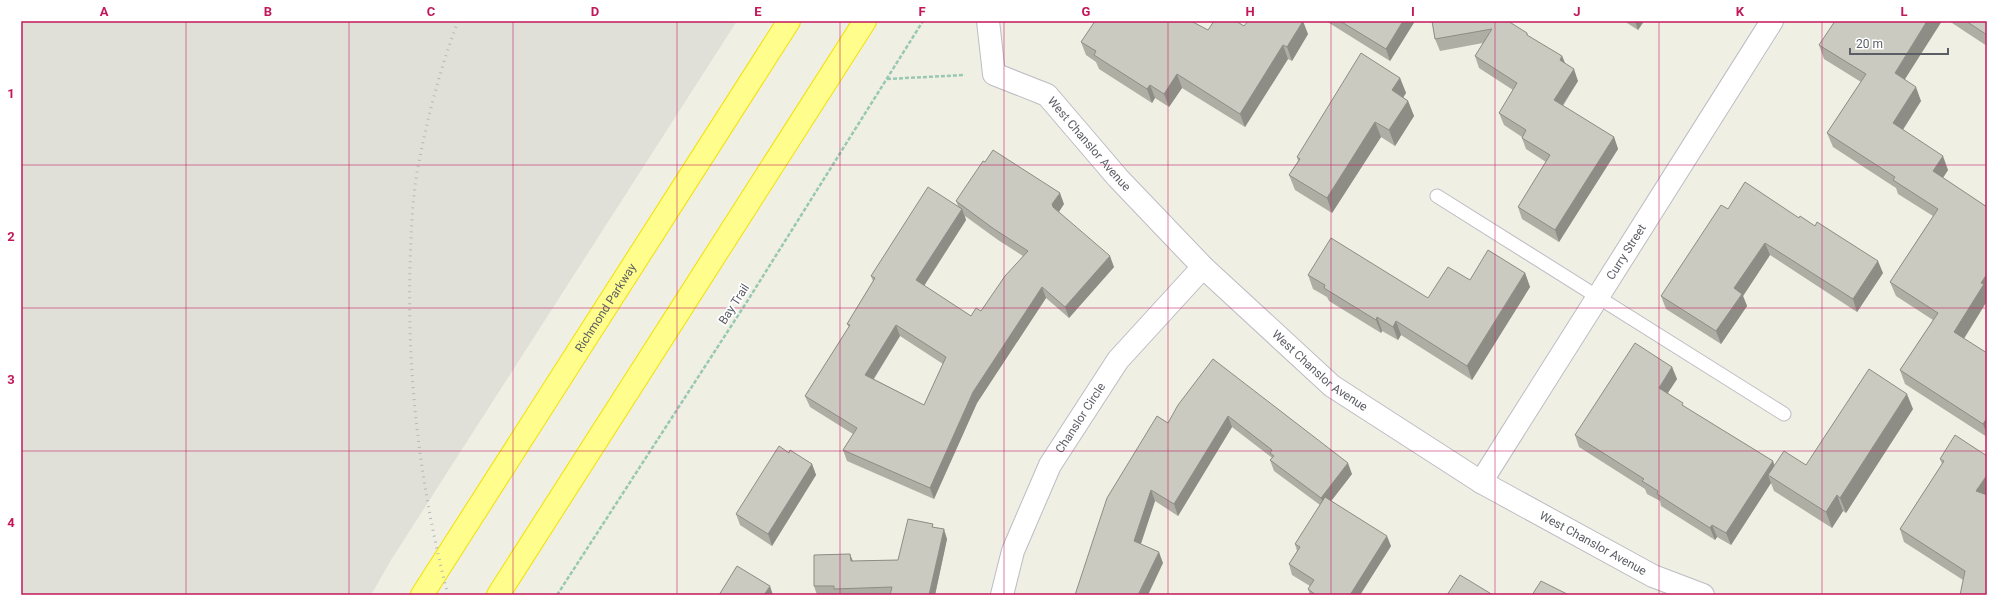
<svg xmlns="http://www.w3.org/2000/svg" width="2008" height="616" font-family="Roboto,sans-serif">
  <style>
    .industrial { fill: #e0e0d8 }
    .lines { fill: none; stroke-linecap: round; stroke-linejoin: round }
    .lane-casing { stroke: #bcbcc3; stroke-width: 15 }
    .street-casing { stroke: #bcbcc3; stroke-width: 24 }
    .highway-casing { stroke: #f3e100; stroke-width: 24 }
    .path { stroke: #99c8b2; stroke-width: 2.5; stroke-dasharray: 4 2; stroke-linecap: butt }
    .lane { stroke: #fff; stroke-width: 13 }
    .street { stroke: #fff; stroke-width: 22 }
    .highway { stroke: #fffd8b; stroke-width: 22 }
    .rail { stroke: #b7b7b8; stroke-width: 3; stroke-dasharray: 1 5; stroke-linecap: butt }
    .wall { fill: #aeaea5; fill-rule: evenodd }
    .shaded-wall { fill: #8d8d86 }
    .building { fill: #cacac0; stroke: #8d8d86; fill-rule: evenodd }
    .grid { fill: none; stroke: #c2185b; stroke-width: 1; stroke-opacity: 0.55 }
    .labels { text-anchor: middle; stroke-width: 3.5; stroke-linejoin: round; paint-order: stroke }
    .street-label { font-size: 12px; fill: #5c5e65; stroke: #fff }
    .neatline { fill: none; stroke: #c2185b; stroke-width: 1.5 }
    .grid-label { font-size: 13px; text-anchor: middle; font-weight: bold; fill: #c2185b }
  </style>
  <rect width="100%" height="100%" fill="#efefe4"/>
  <path class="industrial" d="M21,21H737L391,560L371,595H21Z"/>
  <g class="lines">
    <g class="lane-casing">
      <path id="lane" d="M1437,196L1784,414"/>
    </g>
    <g class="street-casing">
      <g id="street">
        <path id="s1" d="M988,21L994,74L1047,95L1118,178L1203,267L1332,386L1481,482L1653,576L1703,595"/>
        <path id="s2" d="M1481,482L1772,21"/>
        <path id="s3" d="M1002,595L1013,551L1050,465L1118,360L1203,267"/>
      </g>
    </g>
    <g class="highway-casing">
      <g id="highway">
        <path id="s4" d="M422,595L789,21"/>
        <path d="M498,595L865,21"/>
      </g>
    </g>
    <g class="path">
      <path d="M887,79L965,75"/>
      <path d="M557,595L748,300L923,21"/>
    </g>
    <use href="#lane" class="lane"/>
    <use href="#street" class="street"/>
    <use href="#highway" class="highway"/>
    <path class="rail" d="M448,595C420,488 407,376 410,266C411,235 412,203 417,173C426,122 440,69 458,21"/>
  </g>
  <g class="wall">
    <path d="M1326,21H1415L1390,61Z"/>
    <path d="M1432,21L1527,33L1528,36L1562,56L1565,63L1578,81L1563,106L1614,137L1618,149L1559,242L1522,219L1518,207L1546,162L1526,149L1522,138V137L1504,125L1499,113L1513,90L1479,68L1475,56L1483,43L1440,51L1435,39Z"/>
    <path d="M1624,21H1644L1638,30Z"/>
    <path d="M1949,21H1987V46Z"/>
    <path d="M1244,26L1308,34L1292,61L1288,59L1245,127L1182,88L1169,107L1155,98L1152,103L1099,69L1096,62L1086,55L1081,42L1208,30Z"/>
    <path d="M1819,45L1905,79L1921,101L1903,130L1948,170L1943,178L1987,207V301L1964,339L1987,353V437L1905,384L1900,370L1933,320L1896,296L1890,282L1933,216L1898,194L1896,188L1833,147L1827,133L1861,82L1824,59Z"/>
    <path d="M1400,78L1406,93L1403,97L1408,101L1414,116L1395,146L1381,137L1332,213L1295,190L1289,175L1298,161L1297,157Z"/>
    <path d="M956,201L1064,204L1059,212L1114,267L1069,318L1046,298L977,403L934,499L847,461L843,450L853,434L810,407L805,396L849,327L847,324L873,281L871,276L958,206ZM965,216L998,240L1023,256L981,311L971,316L924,286L966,220ZM900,336L943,364L924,405L874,379Z"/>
    <path d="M1728,209L1883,273L1857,312L1770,255L1743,296L1747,306L1721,344L1666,309L1661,296Z"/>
    <path d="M1525,273L1530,287L1472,380L1401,335L1398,340L1382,331L1381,333L1329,301L1327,297L1313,289L1308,275L1428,298L1470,280Z"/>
    <path d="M1213,359L1352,474L1331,501L1391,546L1360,595H1310L1308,589L1310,586L1292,575L1289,564L1297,551L1295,544L1320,505L1274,471L1270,460L1272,458L1271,457L1232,427L1178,516L1155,501L1141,544L1163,563L1075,595L1168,423Z"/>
    <path d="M1672,367L1677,379L1668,393L1685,407L1773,461L1774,466L1806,465L1913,409L1846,513L1843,511L1832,528L1774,491L1771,483L1731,545L1717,537L1715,540L1661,506L1660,501L1647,494L1645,489L1579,447L1575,435Z"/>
    <path d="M789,453L812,464L816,475L772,546L740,525L736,514Z"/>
    <path d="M1940,459L1987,495L1963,580L1904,542L1900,529L1942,464Z"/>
    <path d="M934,528L947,539L935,595H817L814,586L853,561L898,560Z"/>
  </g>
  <g class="shaded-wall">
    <path d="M1303,21L1308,34L1292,61L1287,47Z"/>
    <path d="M1403,21H1415L1390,61L1386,49Z"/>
    <path d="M1635,21H1644L1638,30Z"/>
    <path d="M1927,21H1942L1900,87L1895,73Z"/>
    <path d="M1283,45L1288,59L1245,127L1240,114Z"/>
    <path d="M1562,56L1567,68L1560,60Z"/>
    <path d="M1574,69L1578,81L1558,112L1554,100Z"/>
    <path d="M1177,74L1182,88L1169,107L1164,94Z"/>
    <path d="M1400,78L1406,93L1398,106L1392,90Z"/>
    <path d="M1150,85L1155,98L1152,103L1147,89Z"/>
    <path d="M1916,87L1921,101L1898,137L1893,123Z"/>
    <path d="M1408,101L1414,116L1395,146L1389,130Z"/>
    <path d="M1375,122L1381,137L1332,213L1327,198Z"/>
    <path d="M1614,137L1618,149L1559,242L1555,230Z"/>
    <path d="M1943,156L1948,170L1938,185L1933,171Z"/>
    <path d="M1060,193L1064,204L1056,216L1052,204Z"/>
    <path d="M962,209L966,220L920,292L916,280Z"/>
    <path d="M1765,243L1770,255L1743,296L1747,306L1721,344L1716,331L1734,288Z"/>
    <path d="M1110,256L1114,267L1069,318L1065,307Z"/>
    <path d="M1878,261L1883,273L1857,312L1853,299Z"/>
    <path d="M1525,273L1530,287L1472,380L1467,366Z"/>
    <path d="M1987,274V301L1959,346L1954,332L1981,283Z"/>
    <path d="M1042,287L1046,298L977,403L934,499L930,488L973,392Z"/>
    <path d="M1377,317L1382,331L1381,333L1376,320Z"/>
    <path d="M1396,321L1401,335L1398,340L1393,327Z"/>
    <path d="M896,325L900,336L869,386L865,375Z"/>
    <path d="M1672,367L1677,379L1663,400L1659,388Z"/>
    <path d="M1907,394L1913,409L1846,513L1840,498Z"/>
    <path d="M1228,416L1232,427L1178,516L1174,504Z"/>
    <path d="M1987,418V435L1983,424Z"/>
    <path d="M1773,461L1777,473L1768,475L1771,483L1731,545L1726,533Z"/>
    <path d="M1348,463L1352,474L1325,509L1321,498Z"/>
    <path d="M812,464L816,475L772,546L768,534Z"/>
    <path d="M1987,475V495L1981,504L1976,491Z"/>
    <path d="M1151,490L1155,501L1138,552L1134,541Z"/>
    <path d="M1837,495L1843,511L1832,528L1826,512Z"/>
    <path d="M1712,525L1717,537L1715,540L1710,528Z"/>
    <path d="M944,529L947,539L935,595H929Z"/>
    <path d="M1387,536L1391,546L1360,595H1350Z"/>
    <path d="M1159,552L1163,563L1148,595H1138Z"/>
    <path d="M850,554L854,564L851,561Z"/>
    <path d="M770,586L773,595H764Z"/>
  </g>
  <g class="building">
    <path d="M1095,21H1191L1208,30L1214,21H1236L1244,26L1248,21H1303L1287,47L1283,45L1240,114L1177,74L1164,94L1150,85L1147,89L1094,55L1096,51L1081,42Z"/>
    <path d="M1340,21H1403L1386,49Z"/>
    <path d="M1432,21H1508L1527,33V35L1562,56L1560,60L1574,69L1554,100L1614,137L1555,230L1518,207L1550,155L1522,138L1526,130L1499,113L1517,83L1475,56L1492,29L1435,39Z"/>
    <path d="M1835,21H1927L1895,73L1916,87L1893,123L1943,156L1933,171L1987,207V274L1981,283L1984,284L1954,332L1987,353V418L1983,424L1900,370L1938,313L1890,282L1938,209L1893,180L1895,177L1827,133L1866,74L1819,45Z"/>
    <path d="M1966,21H1987V35Z"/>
    <path d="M1361,53L1400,78L1392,90L1408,101L1389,130L1375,122L1327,198L1289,175L1300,159L1297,157Z"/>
    <path d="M993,150L1060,193L1052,204L1053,207L1110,256L1065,307L1042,287L973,392L930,488L843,450L857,428L805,396L850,325L847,324L875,278L871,276L928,187L962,209L916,280L971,316L976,308L981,311L1005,276L1028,251L994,229L956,201L983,161L985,162ZM896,325L946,357L924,405L865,375Z"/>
    <path d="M1745,182L1799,218L1800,216L1815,226L1817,222L1878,261L1853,299L1765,243L1734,288L1742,294L1716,331L1661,296L1721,205L1728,209Z"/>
    <path d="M1331,238L1428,298L1448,267L1470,280L1488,250L1525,273L1467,366L1396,321L1393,327L1377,317L1376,320L1324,288L1325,285L1308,275Z"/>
    <path d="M1635,343L1672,367L1659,388L1683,403L1682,405L1773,461L1726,533L1712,525L1710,528L1657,494L1658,491L1642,481L1644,479L1575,435Z"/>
    <path d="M1213,359L1348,463L1321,498L1270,460L1274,456L1270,453L1272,450L1228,416L1174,504L1151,490L1134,541L1159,552L1138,595H1075L1107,498L1157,416L1168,423L1178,405Z"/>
    <path d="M1869,369L1907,394L1840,498L1837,495L1826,512L1768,475L1784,451L1806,465Z"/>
    <path d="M1955,435L1987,456V475L1976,491L1987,495V595H1960L1965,571L1900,529L1944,461L1940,459Z"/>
    <path d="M779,446L789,453L790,450L812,464L768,534L736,514Z"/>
    <path d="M1325,497L1387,536L1350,595H1316L1308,589L1314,580L1289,564L1300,547L1295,544Z"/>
    <path d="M908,519L933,524L932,527L944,529L929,595H890L892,587L834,589V586H814V555L850,554L851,561L898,560Z"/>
    <path d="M737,566L770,586L764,595H719Z"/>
    <path d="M1460,575L1493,595H1447Z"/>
    <path d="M1541,581L1569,595H1532Z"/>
  </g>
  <path class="grid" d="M186,21V595M349,21V595M513,21V595M677,21V595M840,21V595M1004,21V595M1168,21V595M1331,21V595M1495,21V595M1659,21V595M1822,21V595M21,165H1987M21,308H1987M21,451H1987"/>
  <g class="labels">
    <g class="street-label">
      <text dy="4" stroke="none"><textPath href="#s1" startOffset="175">West Chanslor Avenue</textPath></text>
      <text dy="4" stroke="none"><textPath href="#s2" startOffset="272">Curry Street</textPath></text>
      <text transform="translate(734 304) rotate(-57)" y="4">Bay Trail</text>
      <text dy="4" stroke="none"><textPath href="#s4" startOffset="341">Richmond Parkway</textPath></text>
      <text dy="4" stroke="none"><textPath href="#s1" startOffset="499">West Chanslor Avenue</textPath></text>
      <text dy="4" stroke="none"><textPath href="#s3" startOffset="195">Chanslor Circle</textPath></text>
      <text dy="4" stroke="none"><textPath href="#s1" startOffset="823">West Chanslor Avenue</textPath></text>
    </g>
  </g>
  <rect width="2008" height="616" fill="none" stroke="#ffffff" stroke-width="44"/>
  <path d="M1850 48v6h98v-6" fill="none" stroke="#5c5e65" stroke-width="2"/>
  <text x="1856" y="48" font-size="12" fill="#5c5e65" stroke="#ffffff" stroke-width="3" paint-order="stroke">20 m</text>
  <rect x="22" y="22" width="1964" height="572" class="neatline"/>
  <g class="grid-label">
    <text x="104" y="16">A</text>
    <text x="268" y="16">B</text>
    <text x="431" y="16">C</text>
    <text x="595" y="16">D</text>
    <text x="758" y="16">E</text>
    <text x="922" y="16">F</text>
    <text x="1086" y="16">G</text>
    <text x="1250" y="16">H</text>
    <text x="1413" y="16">I</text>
    <text x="1577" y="16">J</text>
    <text x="1740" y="16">K</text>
    <text x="1904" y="16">L</text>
    <text x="11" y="98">1</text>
    <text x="11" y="241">2</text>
    <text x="11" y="384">3</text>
    <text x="11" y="527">4</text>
  </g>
</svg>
